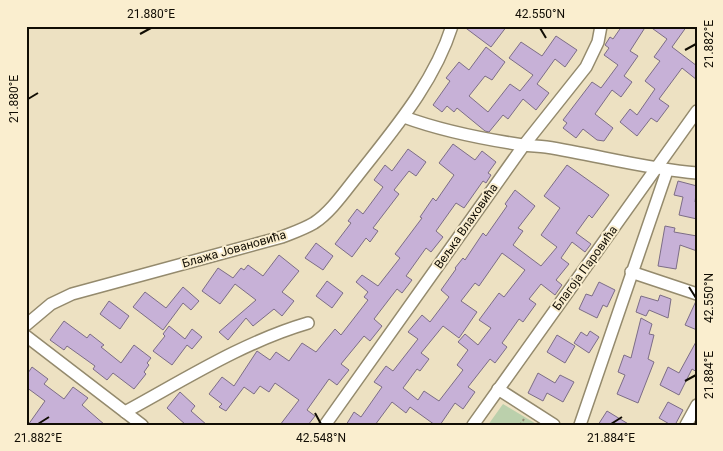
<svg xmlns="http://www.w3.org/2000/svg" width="723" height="451" font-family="Roboto,sans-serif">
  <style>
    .green { fill: #bbd0ac }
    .building { fill: #c7b1d7; stroke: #7c6d86; fill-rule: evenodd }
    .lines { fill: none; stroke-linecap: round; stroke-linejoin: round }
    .street-casing { stroke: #948a6d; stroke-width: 14 }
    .path { stroke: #958c76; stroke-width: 2; stroke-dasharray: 2.5 2.5; stroke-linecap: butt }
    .street { stroke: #fff; stroke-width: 11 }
    .ticks { fill: none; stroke: #110d04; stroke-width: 2 }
    .labels { text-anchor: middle; stroke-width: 4; stroke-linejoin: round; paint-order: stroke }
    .street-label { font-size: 12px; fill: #110d04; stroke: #faeecf }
    .neatline { fill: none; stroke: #110d04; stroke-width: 2 }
    .ticks-label { font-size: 12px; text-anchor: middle; fill: #110d04 }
  </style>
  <rect width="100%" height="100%" fill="#ede1c2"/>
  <path class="green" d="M503,404L538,425H488Z"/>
  <g class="building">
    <path d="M463,26H507L491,47Z"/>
    <path d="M622,26H646L630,51L638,56L624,76L632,82L621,97L612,90L595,114L613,128L604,141L597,140L583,129L576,138L563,128L567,123L563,120L592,82L601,88L618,65L604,55L609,48L605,45L610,37L613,39Z"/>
    <path d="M649,26H687L672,47L697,66V80L682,68L659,99L669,106L657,122L651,118L637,136L620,122L630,109L637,115L655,89L645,81L660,61L654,57L667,39Z"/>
    <path d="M556,36L577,50L565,67L555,59L537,84L549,93L536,110L523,99L508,119L503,115L489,132L485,131L457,108L454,112L447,106L442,112L433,105L450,81L446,78L459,62L469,70L486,47L505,62L492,80L485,76L469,96L488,112L510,84L520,91L533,75L509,58L521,42L542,56Z"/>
    <path d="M453,144L475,160L482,151L496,162L488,173L491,175L486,183L483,181L464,208L456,203L436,231L443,237L431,252L426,248L406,276L412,280L402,293L397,289L374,319L382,326L370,341L364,336L341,364L349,370L337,385L329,379L307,410L315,416L308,425H280L299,400L275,383L269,392L260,386L254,394L244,387L226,411L219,407L222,404L209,394L222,377L234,386L257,351L270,360L276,352L289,361L302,343L316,352L335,329L341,335L368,300L364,297L368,292L356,282L362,275L378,286L400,258L395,254L422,218L420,217L433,198L436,201L454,175L439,163Z"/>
    <path d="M408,149L426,162L416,176L409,171L394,190L399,194L373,228L378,231L370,242L366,238L352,257L335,244L351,223L348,221L357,209L363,214L383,187L374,180L385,165L392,171Z"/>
    <path d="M567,165L609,195L592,218L589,215L576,233L591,244L585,252L572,242L561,258L569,264L556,280L562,285L555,295L541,284L529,299L536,304L523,322L519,319L502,343L507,347L495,363L490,359L468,387L475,392L463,409L455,403L440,425H435L410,407L406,413L392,402L375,425H346L354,412L361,417L382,387L374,382L386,366L393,371L418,339L408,332L422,315L430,322L449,297L441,290L456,269L455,268L463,258L465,260L483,233L486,236L507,206L505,204L515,190L535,206L518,228L523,231L513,245L541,266L557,247L541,235L560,208L544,196ZM502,253L525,270L504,297L499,293L479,320L491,328L478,345L465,334L458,342L468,350L457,365L463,370L439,401L424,391L418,400L403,388L417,369L420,371L429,359L421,353L443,326L459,338L477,312L461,301L475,283L479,286Z"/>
    <path d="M678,181L697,186L695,202L697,203V219L679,215L683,197L674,195Z"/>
    <path d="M665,226L675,228L674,232L697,236V251L680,245L676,269L658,266Z"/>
    <path d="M316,243L333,256L323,270L305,258Z"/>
    <path d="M279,255L299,271L282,292L294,301L282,316L274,309L253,326L246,318L228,340L219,332L256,300L235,284L220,304L202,291L218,268L233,278L241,268L244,270L248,265L263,276Z"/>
    <path d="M327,281L343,293L332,308L316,296Z"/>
    <path d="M599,282L615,290L607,307L603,305L597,318L579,309L586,294L592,296Z"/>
    <path d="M183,287L199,301L191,310L183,303L163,330L133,307L145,292L166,308Z"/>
    <path d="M660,295L671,299L668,318L649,310L646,316L636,312L641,296L658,301Z"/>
    <path d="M109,301L129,316L120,329L100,314Z"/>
    <path d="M696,301H697V330L685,325Z"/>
    <path d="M641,318L652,324L649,334L654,335L648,359L654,362L638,403L617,394L625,375L618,372L624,355L631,358Z"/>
    <path d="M64,321L87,338L90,334L104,345L101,347L121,363L134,345L151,358L147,363L149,365L144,372L146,374L134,389L113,373L107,380L93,369L95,366L67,346L64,350L50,340Z"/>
    <path d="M169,326L185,339L192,329L202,337L192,349L187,345L172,365L153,351L165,336L163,334Z"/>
    <path d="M590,331L599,337L589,353L574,343L581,332L587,336Z"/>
    <path d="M557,335L575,346L565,363L547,352Z"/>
    <path d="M697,340V372L692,369L679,395L660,385L668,367L679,373Z"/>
    <path d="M32,367L48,379L44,384L64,399L73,387L88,398L82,405L105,425H28L45,401L26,387V376Z"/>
    <path d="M538,373L555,383L560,375L574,382L563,402L547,393L543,401L528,393Z"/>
    <path d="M180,392L195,406L191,411L207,425H186L167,408Z"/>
    <path d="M668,402L683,410L675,425H671L659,418Z"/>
    <path d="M607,411L630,425H598Z"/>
  </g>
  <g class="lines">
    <g class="street-casing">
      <g id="street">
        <path d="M404,117C442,131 483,139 523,145C531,146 538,146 546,147C597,155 646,169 697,173"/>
        <path d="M631,272L697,294"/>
        <path d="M26,325L51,304L72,294L282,237C292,233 304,229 314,223C331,212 345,191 358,175C394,129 434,83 452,26"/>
        <path d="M26,336L142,425"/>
        <path d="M498,389L554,425"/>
        <path d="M125,412C184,380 243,342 308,323"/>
        <path d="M325,425L524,145L586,67L598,42L601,26"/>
        <path d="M473,425L697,111"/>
        <path d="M580,425L667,171"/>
        <path d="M686,425L697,405"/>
      </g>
    </g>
    <path class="path" d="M520,425L524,419"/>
    <use href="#street" class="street"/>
  </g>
  <path class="ticks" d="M540,28L546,38M140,34L151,28M685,50L696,44M28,99L38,93M689,287L696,298M685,381L696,375M315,413L321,424M38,424L49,417M611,424L622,417"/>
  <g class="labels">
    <g class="street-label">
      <text transform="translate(466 226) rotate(-55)" y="4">Вељка Влаховића</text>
      <text transform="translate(234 249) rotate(-16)" y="4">Блажа Јовановића</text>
      <text transform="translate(585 268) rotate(-54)" y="4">Благоја Паровића</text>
    </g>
  </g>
  <rect width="723" height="451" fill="none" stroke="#faeecf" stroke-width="55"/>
  <rect x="28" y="28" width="668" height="396" class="neatline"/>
  <g class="ticks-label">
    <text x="151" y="18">21.880°E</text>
    <text x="540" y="18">42.550°N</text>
    <text transform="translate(709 44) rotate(-90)" y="4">21.882°E</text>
    <text transform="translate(14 99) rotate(-90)" y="4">21.880°E</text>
    <text transform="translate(709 298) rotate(-90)" y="4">42.550°N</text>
    <text transform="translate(709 375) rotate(-90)" y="4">21.884°E</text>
    <text x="38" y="442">21.882°E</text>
    <text x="321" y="442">42.548°N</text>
    <text x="611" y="442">21.884°E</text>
  </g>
</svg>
